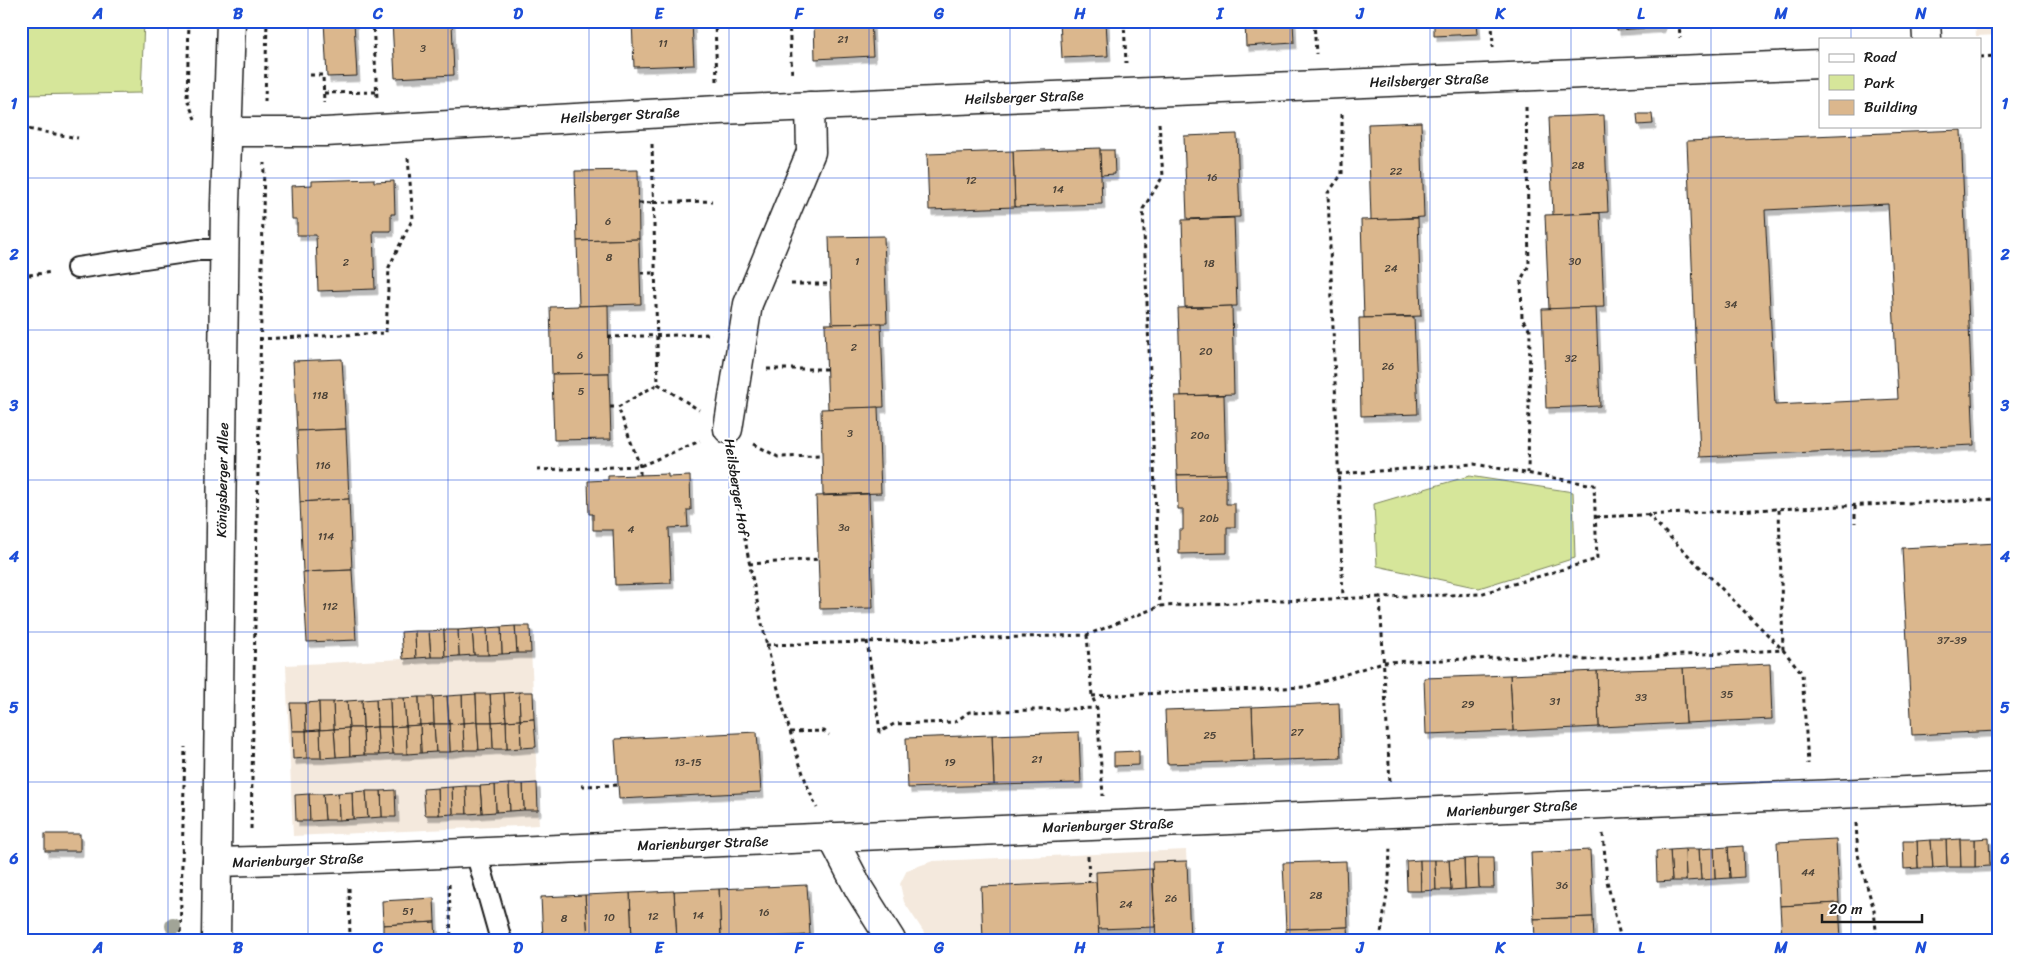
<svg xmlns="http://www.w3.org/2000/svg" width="2019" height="961" font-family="Sriracha,sans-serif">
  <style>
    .built { fill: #f4e9dd }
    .green { fill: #d6e69a; stroke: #79815b }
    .building { fill: #dbb78d; stroke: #1c1c1c; fill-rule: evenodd; filter: url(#shadow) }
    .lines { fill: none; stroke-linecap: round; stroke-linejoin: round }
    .service-casing { stroke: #1c1c1c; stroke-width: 24 }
    .minor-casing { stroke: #1c1c1c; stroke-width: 31 }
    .tertiary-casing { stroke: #1c1c1c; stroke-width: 31 }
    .path { stroke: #1c1c1c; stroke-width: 3; stroke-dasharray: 4 4; stroke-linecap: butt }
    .service { stroke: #fff; stroke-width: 20 }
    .minor { stroke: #fff; stroke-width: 28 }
    .tertiary { stroke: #fff; stroke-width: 28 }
    .tree { fill: #a1a497 }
    .grid { fill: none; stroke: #1d4ed8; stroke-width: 1; stroke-opacity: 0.55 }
    .labels { text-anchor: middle; stroke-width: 4.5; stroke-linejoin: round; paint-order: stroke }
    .number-label { font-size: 11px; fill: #4c4338 }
    .street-label { font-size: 14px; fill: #1c1c1c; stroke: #fff }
    .neatline { fill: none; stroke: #1d4ed8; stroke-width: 2 }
    .grid-label { font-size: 16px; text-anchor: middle; font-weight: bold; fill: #1d4ed8 }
  </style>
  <defs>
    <filter id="shadow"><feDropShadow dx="3" dy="5.5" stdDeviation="0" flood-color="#0004"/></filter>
  </defs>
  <rect width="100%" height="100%" fill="#fff"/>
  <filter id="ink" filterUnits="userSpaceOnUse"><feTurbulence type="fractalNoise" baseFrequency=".02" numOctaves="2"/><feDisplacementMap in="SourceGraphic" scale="10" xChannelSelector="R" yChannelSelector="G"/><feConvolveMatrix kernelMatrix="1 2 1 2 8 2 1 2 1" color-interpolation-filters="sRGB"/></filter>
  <g filter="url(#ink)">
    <g class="built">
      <path d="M1975,21H1998V35L1976,36Z"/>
      <path d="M530,626L539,825L293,836L286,665L402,659L401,632Z"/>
      <path d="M1186,850L1190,940H929L904,902L900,884L907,870L933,861Z"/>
    </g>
    <g class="green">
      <path d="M21,21H144L141,93L21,95Z"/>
      <path d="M1469,476L1573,492L1575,558L1479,588L1377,566L1374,504Z"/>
    </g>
    <g class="building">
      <path d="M324,21H354L357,76L327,77Z"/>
      <path d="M392,21H452L454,75L395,78Z"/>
      <path d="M632,21H692L694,65L634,67Z"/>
      <path d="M814,21H871L873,56L815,59Z"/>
      <path d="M1060,21H1106L1108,56L1062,58Z"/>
      <path d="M1245,21H1293L1294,43L1246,46Z"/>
      <path d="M1434,21H1477L1478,34L1434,36Z"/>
      <path d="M1617,21H1662V27L1617,30Z"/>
      <path d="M1637,114H1652L1653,124L1638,125Z"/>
      <path d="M1604,115L1608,212L1553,215L1549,117Z"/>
      <path d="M1421,122L1424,217L1371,220L1368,124Z"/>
      <path d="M1961,130L1974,445L1700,457L1687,141ZM1888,204L1898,399L1775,405L1765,210Z"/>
      <path d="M1237,134L1240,217L1187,219L1184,136Z"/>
      <path d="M1100,148L1102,204L1015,207L1013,151Z"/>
      <path d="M1100,150H1114L1115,174L1101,175Z"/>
      <path d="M1013,151L1015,207L929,210L927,154Z"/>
      <path d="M638,170L639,239L577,241L575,171Z"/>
      <path d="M374,179V182L394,181L395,214H391V231H373L375,289L318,291L316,235H297V219H292L291,186L312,185V181Z"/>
      <path d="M1600,213L1604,307L1549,309L1545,215Z"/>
      <path d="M1234,218L1237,306L1185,307L1182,220Z"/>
      <path d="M1418,218L1421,316L1364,318L1361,220Z"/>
      <path d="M884,236L887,323L832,324L829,237Z"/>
      <path d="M639,239L641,304L579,306L577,241Z"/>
      <path d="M608,305L609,373L552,374L550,307Z"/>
      <path d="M1232,306L1234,394L1181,396L1178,308Z"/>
      <path d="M1596,307L1600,406L1546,408L1542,309Z"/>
      <path d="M1414,317L1418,414L1361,416L1359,318Z"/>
      <path d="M881,323L884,407L828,409L825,324Z"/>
      <path d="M342,359L346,429L297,431L293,361Z"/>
      <path d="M609,373L611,439L554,440L552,374Z"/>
      <path d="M1224,395L1226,474L1177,475L1175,396Z"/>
      <path d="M878,407L881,493L823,495L821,409Z"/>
      <path d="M346,429L349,499L300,502L297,431Z"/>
      <path d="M668,474V477L690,476L691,510H687L688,527L669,528L671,583L615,585L613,530H593V514H589L588,481L608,480V476Z"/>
      <path d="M1226,474V504H1235V527H1227V553L1179,554V530H1183V509H1178L1177,475Z"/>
      <path d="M869,494L873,608L820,609L816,496Z"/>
      <path d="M349,499L352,570L303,572L300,502Z"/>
      <path d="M1998,543V731L1912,735L1902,548Z"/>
      <path d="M352,570L356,640L307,642L303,572Z"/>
      <path d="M515,626H530L531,653H517Z"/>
      <path d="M515,626L517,653L502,654L501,627Z"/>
      <path d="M501,627L502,654L488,655L487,628Z"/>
      <path d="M487,628L488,655H474L472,629Z"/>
      <path d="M472,629L474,655L459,656L458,630Z"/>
      <path d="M444,630L445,657H431L429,631Z"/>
      <path d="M444,630H458L459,656L445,657Z"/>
      <path d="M415,631L416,658L403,659L401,632Z"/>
      <path d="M415,631H429L431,657L416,658Z"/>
      <path d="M1770,664L1772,719L1686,723L1683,668Z"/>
      <path d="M1683,668L1686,723L1599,727L1597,671Z"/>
      <path d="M1597,671L1599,727L1513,731L1510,675Z"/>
      <path d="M1510,675L1513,731L1426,734L1424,678Z"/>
      <path d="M519,692H533L534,719L520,720Z"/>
      <path d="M519,692L520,720L506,721L504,693Z"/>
      <path d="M504,693L506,721L492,722L490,694Z"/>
      <path d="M476,694L477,722L463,723L462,695Z"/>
      <path d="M476,694H490L492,722H477Z"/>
      <path d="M462,695L463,723L449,724L447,696Z"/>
      <path d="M447,696L449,724H434L433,697Z"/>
      <path d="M419,697L420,725L406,726L404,698Z"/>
      <path d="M419,697H433L434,724L420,725Z"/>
      <path d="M390,698L391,727H377L376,699Z"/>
      <path d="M390,698H404L406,726L391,727Z"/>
      <path d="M376,699L377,727L363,728L362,700Z"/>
      <path d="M362,700L363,728H349L347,701Z"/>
      <path d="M347,701L349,728L334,729L333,702Z"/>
      <path d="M319,702L320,730L306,731L305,703Z"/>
      <path d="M319,702H333L334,729L320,730Z"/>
      <path d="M290,703H305L306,731H292Z"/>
      <path d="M1339,703L1341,758L1254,761L1252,707Z"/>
      <path d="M1252,707L1254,761L1167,764L1165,710Z"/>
      <path d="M534,719L536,747L521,748L520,720Z"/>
      <path d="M520,720L521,748L507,749L506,721Z"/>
      <path d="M506,721L507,749H493L492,722Z"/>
      <path d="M477,722L479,750H464L463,723Z"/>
      <path d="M477,722H492L493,749L479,750Z"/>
      <path d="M463,723L464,750L450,752L449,724Z"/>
      <path d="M434,724L436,752L421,753L420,725Z"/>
      <path d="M434,724H449L450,752H436Z"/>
      <path d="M420,725L421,753L407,754L406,726Z"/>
      <path d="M406,726L407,754H393L391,727Z"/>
      <path d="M377,727L379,755H364L363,728Z"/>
      <path d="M377,727H391L393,754L379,755Z"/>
      <path d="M349,728L350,756L336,757L334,729Z"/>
      <path d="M349,728H363L364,755L350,756Z"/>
      <path d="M334,729L336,757L321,758L320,730Z"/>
      <path d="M320,730L321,758H307L306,731Z"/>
      <path d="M292,731H306L307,758L293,759Z"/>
      <path d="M757,732L761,792L619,799L615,739Z"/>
      <path d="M1079,732L1081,783L994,785L992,735Z"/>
      <path d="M992,735L994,785L908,788L906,738Z"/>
      <path d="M1139,751V765L1114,766V752Z"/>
      <path d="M537,783L538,810H524L523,784Z"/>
      <path d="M509,784L510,811L496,812L495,785Z"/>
      <path d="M509,784H523L524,810L510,811Z"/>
      <path d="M495,785L496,812L482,813L480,786Z"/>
      <path d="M466,786L467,814H453L452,787Z"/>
      <path d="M466,786H480L482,813L467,814Z"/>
      <path d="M452,787L453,814L439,815L438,788Z"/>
      <path d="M438,788L439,815H425L423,789Z"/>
      <path d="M395,790L396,817H382L381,791Z"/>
      <path d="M366,791L368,818L353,819L352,792Z"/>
      <path d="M366,791H381L382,817L368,818Z"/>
      <path d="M352,792L353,819L339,820L338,793Z"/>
      <path d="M338,793L339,820H325L323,794Z"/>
      <path d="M309,794L310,821H296L295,795Z"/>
      <path d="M309,794H323L325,820L310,821Z"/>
      <rect x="45" y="834" width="35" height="17"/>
      <path d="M1989,838L1990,866L1975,867V839Z"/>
      <path d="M1836,839L1839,903L1780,906L1777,842Z"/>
      <path d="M1960,839L1961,867H1947L1946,840Z"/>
      <path d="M1960,839H1975V867H1961Z"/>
      <path d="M1931,840L1933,868H1918L1917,841Z"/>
      <path d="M1931,840H1946L1947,867L1933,868Z"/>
      <path d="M1903,841H1917L1918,868L1904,869Z"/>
      <path d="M1743,846L1744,877L1730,878L1728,847Z"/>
      <path d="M1728,847L1730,878L1715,879L1714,848Z"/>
      <path d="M1714,848L1715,879L1701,880L1699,849Z"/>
      <path d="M1685,849H1699L1701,880L1686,881Z"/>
      <path d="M1685,849L1686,881H1672L1670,850Z"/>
      <path d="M1590,850L1593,917L1534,919L1531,853Z"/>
      <path d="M1670,850L1672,881L1657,882L1656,851Z"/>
      <path d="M1478,858H1493L1494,888H1479Z"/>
      <path d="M1478,858L1479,888L1465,889L1464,859Z"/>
      <path d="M1464,859L1465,889L1451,890L1449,860Z"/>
      <path d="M1420,860L1421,891H1407L1406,861Z"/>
      <path d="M1420,860H1435L1436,890L1421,891Z"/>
      <path d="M1435,860H1449L1451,890H1436Z"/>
      <path d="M1187,861L1190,940H1156L1152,862Z"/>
      <path d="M1346,861L1348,927L1286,929L1283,863Z"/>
      <path d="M1152,869L1155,927L1098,929L1096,872Z"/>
      <path d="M1096,882L1099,940H983L981,887Z"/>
      <path d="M807,885L810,935L721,939L719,889Z"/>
      <path d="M719,889L721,939L677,940L674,891Z"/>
      <path d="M674,891L677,940H632L630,893Z"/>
      <path d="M630,893L632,940H588L585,895Z"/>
      <path d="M585,895L588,940H543L541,897Z"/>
      <path d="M434,898L435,922L383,925L382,901Z"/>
      <path d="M1839,903L1841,940H1782L1780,906Z"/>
      <path d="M1593,917L1594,940H1535L1534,919Z"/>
      <path d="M435,922L436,940H383V925Z"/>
      <path d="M1348,927L1349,940H1286V929Z"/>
      <path d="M810,935V940H778V937Z"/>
    </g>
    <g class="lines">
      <g class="service-casing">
        <g id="service">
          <path d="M77,268L199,250H225"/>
          <path d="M476,852L501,940"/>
        </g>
      </g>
      <g class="minor-casing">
        <g id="minor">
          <path d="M1926,21L1927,39"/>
          <path d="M229,132H325L719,110L1820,64"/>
          <path d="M728,429L748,304L811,152L810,106"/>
          <path d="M832,837L859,889L891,940"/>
          <path d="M217,862L349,858L1998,787"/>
        </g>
      </g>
      <g class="tertiary-casing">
        <path id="tertiary" d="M216,940L225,204L231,21"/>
      </g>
      <g class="path">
        <path d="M189,21L187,99L195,119"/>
        <path d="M373,21L377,98"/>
        <path d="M715,21L717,81"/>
        <path d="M789,21L792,76"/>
        <path d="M1124,21L1126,63"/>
        <path d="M1314,21L1316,54"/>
        <path d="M1492,21L1493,48"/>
        <path d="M1679,21L1680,38"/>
        <path d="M1980,57L1998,56"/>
        <path d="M310,75H323L324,103"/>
        <path d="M324,93L377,92"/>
        <path d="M265,102L267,21"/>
        <path d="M1526,107L1529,265L1521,280L1522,319L1530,330L1528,473"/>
        <path d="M1342,114V174L1328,193L1343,598"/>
        <path d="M1159,123L1163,176L1143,209L1160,606"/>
        <path d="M21,128L78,138"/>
        <path d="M652,144L658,384L699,410"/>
        <path d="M639,203L712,201"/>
        <path d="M641,273H656"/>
        <path d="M21,276L52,272"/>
        <path d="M791,284H830"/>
        <path d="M608,337L712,334"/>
        <path d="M259,339L386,333L389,267L413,218L408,158"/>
        <path d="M767,369H827"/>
        <path d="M610,407H618"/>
        <path d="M754,444L778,457L822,456"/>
        <path d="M732,458C744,542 760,625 783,707C792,738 803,780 817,808"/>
        <path d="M537,470L640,466L700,441"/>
        <path d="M1338,474L1474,464L1594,485L1597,559L1480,594L1380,597"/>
        <path d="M640,475V466L618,407L658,384"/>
        <path d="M1855,506V523"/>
        <path d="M1647,514L1783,650L1802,673L1808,764"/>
        <path d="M1596,517L1998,499"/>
        <path d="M749,564L819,559"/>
        <path d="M1087,635L1092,696L1097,708L1103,796"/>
        <path d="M867,641L880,732L894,724L955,722L969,712L1097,708"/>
        <path d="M766,645L1087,635L1160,606L1380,597L1390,783"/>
        <path d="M1092,696L1306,687L1383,662L1556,656L1585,660L1783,650L1779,509"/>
        <path d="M790,732L824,731L829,735"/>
        <path d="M581,786L618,785"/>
        <path d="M1856,823L1858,855L1874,910L1877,940"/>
        <path d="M251,829L264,163"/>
        <path d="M1603,834L1607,881L1621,940"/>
        <path d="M1088,856L1089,882"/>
        <path d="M449,884L451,940"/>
        <path d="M349,888L350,940"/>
        <path d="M180,940L185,747"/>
        <path d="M1380,940L1389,881L1390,845"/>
      </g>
      <use href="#service" class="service"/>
      <use href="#minor" class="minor"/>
      <use href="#tertiary" class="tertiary"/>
    </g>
    <circle class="tree" cx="173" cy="926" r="8"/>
  </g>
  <path class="grid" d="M168,21V940M308,21V940M448,21V940M589,21V940M729,21V940M869,21V940M1010,21V940M1150,21V940M1290,21V940M1430,21V940M1571,21V940M1711,21V940M1851,21V39M1851,126V940M21,178H1998M21,330H1998M21,480H1998M21,632H1998M21,782H1998"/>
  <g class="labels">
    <g class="number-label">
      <text x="843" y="43">21</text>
      <text x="663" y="47">11</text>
      <text x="423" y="52">3</text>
      <text x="1578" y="169">28</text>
      <text x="1396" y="175">22</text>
      <text x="1212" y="181">16</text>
      <text x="971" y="184">12</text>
      <text x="1058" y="193">14</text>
      <text x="608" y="225">6</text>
      <text x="609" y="261">8</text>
      <text x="857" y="265">1</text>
      <text x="1575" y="265">30</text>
      <text x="346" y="266">2</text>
      <text x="1209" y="267">18</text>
      <text x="1391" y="272">24</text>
      <text x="1731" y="308">34</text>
      <text x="854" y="351">2</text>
      <text x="1206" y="355">20</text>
      <text x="580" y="359">6</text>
      <text x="1571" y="362">32</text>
      <text x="1388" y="370">26</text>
      <text x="581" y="395">5</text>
      <text x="320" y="399">118</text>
      <text x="850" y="437">3</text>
      <text x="1200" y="439">20a</text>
      <text x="323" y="469">116</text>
      <text x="1209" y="522">20b</text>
      <text x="844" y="531">3a</text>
      <text x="631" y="533">4</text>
      <text x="326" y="540">114</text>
      <text x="330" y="610">112</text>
      <text x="1952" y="644">37-39</text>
      <text x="1727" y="698">35</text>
      <text x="1641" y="701">33</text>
      <text x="1555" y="705">31</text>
      <text x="1468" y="708">29</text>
      <text x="1297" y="736">27</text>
      <text x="1210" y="739">25</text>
      <text x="1037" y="763">21</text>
      <text x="688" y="766">13-15</text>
      <text x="950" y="766">19</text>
      <text x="1808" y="876">44</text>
      <text x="1562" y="889">36</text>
      <text x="1316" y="899">28</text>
      <text x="1171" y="902">26</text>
      <text x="1126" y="908">24</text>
      <text x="408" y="915">51</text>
      <text x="764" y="916">16</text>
      <text x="698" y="919">14</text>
      <text x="653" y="920">12</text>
      <text x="609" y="921">10</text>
      <text x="564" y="922">8</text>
    </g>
    <g class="street-label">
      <text transform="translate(1429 80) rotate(-2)" y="5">Heilsberger Straße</text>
      <text transform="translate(1024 97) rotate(-2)" y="5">Heilsberger Straße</text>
      <text transform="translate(620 115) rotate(-3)" y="5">Heilsberger Straße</text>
      <text transform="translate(222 480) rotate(-89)" y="5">Königsberger Allee</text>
      <text transform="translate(737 487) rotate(81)" y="5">Heilsberger Hof</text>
      <text transform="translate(1512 808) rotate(-3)" y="5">Marienburger Straße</text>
      <text transform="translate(1108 825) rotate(-2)" y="5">Marienburger Straße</text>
      <text transform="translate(703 843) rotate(-2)" y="5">Marienburger Straße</text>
      <text transform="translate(298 860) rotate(-2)" y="5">Marienburger Straße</text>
    </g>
  </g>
  <rect width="2019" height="961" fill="none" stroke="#fff" stroke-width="55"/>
  <rect x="1819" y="38" width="162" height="90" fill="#ffffff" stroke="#a4a4a4"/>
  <rect x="1829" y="54" width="25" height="8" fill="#ffffff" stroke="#a4a4a4"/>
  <text x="1864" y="62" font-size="15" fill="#1c1c1c">Road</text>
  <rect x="1829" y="75" width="25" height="15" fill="#d6e69a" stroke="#a4a4a4"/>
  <text x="1864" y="88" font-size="15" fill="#1c1c1c">Park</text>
  <rect x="1829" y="100" width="25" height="15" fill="#dbb78d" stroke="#a4a4a4"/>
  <text x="1864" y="112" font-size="15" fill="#1c1c1c">Building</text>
  <path d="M1822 914v8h100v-8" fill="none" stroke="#1c1c1c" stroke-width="2.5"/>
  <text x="1829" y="914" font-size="15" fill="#1c1c1c" stroke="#ffffff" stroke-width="4" paint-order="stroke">20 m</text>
  <rect x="28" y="28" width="1964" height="906" class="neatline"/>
  <g class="grid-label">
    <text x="98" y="19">A</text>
    <text x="238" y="19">B</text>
    <text x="378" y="19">C</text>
    <text x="518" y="19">D</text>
    <text x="659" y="19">E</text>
    <text x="799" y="19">F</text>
    <text x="939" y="19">G</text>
    <text x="1080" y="19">H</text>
    <text x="1220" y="19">I</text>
    <text x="1360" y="19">J</text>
    <text x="1500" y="19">K</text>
    <text x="1641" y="19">L</text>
    <text x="1781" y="19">M</text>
    <text x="1921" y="19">N</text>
    <text x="14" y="109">1</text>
    <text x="2005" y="109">1</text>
    <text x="14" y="260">2</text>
    <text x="2005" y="260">2</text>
    <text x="14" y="411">3</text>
    <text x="2005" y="411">3</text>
    <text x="14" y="562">4</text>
    <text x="2005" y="562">4</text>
    <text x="14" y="713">5</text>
    <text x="2005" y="713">5</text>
    <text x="14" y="864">6</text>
    <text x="2005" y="864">6</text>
    <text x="98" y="953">A</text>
    <text x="238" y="953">B</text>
    <text x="378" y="953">C</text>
    <text x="518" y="953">D</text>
    <text x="659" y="953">E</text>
    <text x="799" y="953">F</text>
    <text x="939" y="953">G</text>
    <text x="1080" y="953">H</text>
    <text x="1220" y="953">I</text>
    <text x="1360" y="953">J</text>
    <text x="1500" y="953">K</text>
    <text x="1641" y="953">L</text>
    <text x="1781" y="953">M</text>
    <text x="1921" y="953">N</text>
  </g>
</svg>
